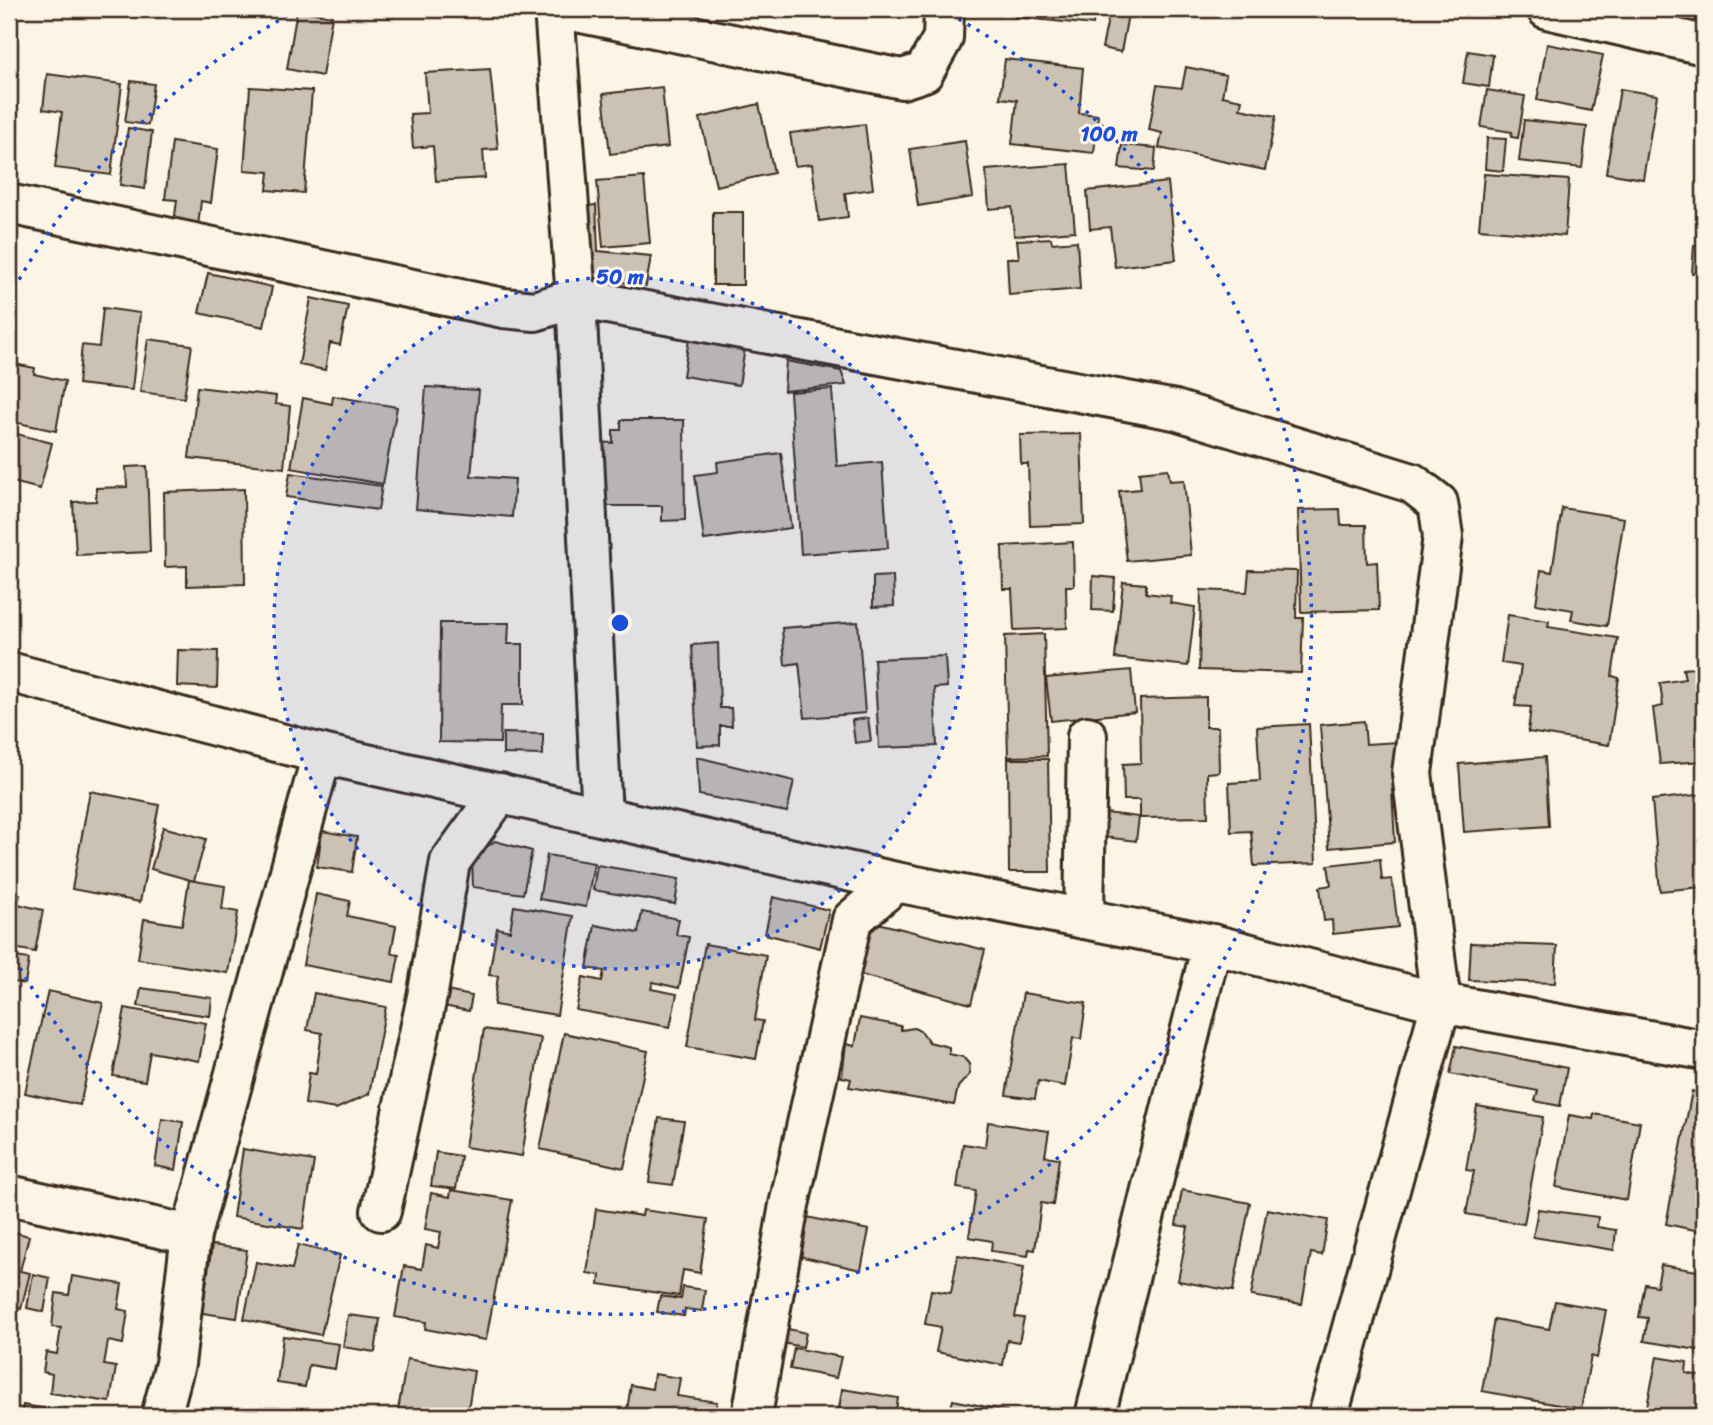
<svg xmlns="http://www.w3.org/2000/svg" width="1713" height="1425" font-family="Sriracha,sans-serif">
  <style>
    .building { fill: #ccc2b3; stroke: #3b2a1e; stroke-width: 2 }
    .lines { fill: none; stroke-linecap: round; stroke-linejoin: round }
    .minor-casing { stroke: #3b2a1e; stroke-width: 44 }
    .minor { stroke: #fcf5e5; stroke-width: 38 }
    .ring { fill: none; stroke: #1d4ed8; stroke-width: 3.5; stroke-dasharray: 3.5 7 }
    .centre { fill: #1d4ed8; stroke: #fcf5e5; stroke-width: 3.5 }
    .ring-label { font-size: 21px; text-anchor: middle; font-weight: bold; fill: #1d4ed8; stroke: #fcf5e5; stroke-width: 6; stroke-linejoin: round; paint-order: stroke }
  </style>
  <rect width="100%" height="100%" fill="#fcf5e5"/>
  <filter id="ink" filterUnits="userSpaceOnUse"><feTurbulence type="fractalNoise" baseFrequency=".0143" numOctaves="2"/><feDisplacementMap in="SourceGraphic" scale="14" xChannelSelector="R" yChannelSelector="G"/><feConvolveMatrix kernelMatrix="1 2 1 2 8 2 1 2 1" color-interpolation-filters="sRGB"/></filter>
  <g filter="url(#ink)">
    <g class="building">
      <path d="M1016,9H1094L1093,25L1015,17Z"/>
      <path d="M1110,9H1129L1121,52L1102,48Z"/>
      <path d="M297,10L332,16L322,76L287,69Z"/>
      <path d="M1547,44L1603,55L1591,111L1537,100Z"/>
      <path d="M1468,51L1493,55L1489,87L1463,83Z"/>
      <path d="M1005,59L1083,68L1079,113L1098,115L1094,153L1012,144L1017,100L1000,98Z"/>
      <path d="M1186,67L1226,75L1222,96L1242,100L1240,109L1276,116L1265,170L1159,148L1162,133L1149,130L1157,85L1182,88Z"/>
      <path d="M490,69L498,149L483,150L485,178L436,181L433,146L413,148L410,114L428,113L425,73Z"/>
      <path d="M47,74L122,84L111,175L55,168L62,112L43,109Z"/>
      <path d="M131,81L154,84L148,125L125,122Z"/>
      <path d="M250,87L312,91L304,193L267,190L269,172L244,170Z"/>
      <path d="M662,87L668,147L610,154L603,94Z"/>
      <path d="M1620,89L1657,95L1643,179L1606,173Z"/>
      <path d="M1487,90L1525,96L1518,138L1511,137L1512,132L1481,127Z"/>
      <path d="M759,104L774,173L716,186L700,118Z"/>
      <path d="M1524,120L1587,127L1582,168L1519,161Z"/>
      <path d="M865,124L873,189L845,193L848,217L819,221L812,164L795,166L790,133Z"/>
      <path d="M128,128L152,132L145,189L120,185Z"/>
      <path d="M1487,138L1506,139L1503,171L1485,169Z"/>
      <path d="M965,141L973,197L918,206L910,149Z"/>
      <path d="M172,142L218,149L211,203L201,201L198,226L174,223L177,200L165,199Z"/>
      <path d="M1122,145L1156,148L1154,171L1119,168Z"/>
      <path d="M1069,164L1075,231L1014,236L1012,207L989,209L986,170Z"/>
      <path d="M1484,174L1569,180L1565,236L1479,229Z"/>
      <path d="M644,177L650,243L603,247L597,181Z"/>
      <path d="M1168,182L1176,260L1115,267L1110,227L1090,229L1087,191Z"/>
      <path d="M596,205L598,251L651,256L646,286L578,275L573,207Z"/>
      <rect x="713" y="212" width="30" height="73"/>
      <path d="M1051,238L1052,243L1077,241L1080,289L1009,295L1007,258H1019L1017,240Z"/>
      <path d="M1694,245L1704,246V274L1692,273Z"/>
      <path d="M208,273L272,287L264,327L199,313Z"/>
      <path d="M311,298L348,306L340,345L330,343L325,370L299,365Z"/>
      <path d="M103,308L140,313L132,390L78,384L82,345L99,347Z"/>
      <path d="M148,339L192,345L184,398L140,392Z"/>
      <path d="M689,339L745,348L739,385L683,376Z"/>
      <path d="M786,361L841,371L846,385L784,391Z"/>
      <path d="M9,363L35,368L34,374L65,381L56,431L9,421Z"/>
      <path d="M197,387L276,396L275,404L290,406L284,468L189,458Z"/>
      <path d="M426,387L479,390L471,476L515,479L512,517L416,509Z"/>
      <path d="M832,389L837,466L882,462L888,548L801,554L790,392Z"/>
      <path d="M333,396L397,407L383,484L291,468L303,398L332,404Z"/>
      <path d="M621,420H684L685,520L662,521V506H597L596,442L613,443V430H621Z"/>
      <path d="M9,432L52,443L40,489L9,481Z"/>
      <path d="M1081,434L1084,524L1030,526L1028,464H1021L1020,435Z"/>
      <path d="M781,453L791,528L704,540L695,475L718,472L717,462Z"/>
      <path d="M147,466L150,552L76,555L73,502L96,501V488L127,487L126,467Z"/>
      <path d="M1168,469L1170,481L1184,480L1191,555L1127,561L1119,491L1141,489L1139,472Z"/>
      <path d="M290,473L382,486L378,510L286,497Z"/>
      <path d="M244,489L245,584L187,586V566L165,567L164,492Z"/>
      <path d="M1562,508L1624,518L1607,626L1571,620L1573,610L1536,604L1541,570L1552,572Z"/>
      <path d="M1340,509L1341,525H1366L1367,563L1377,562L1379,610L1301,612L1298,510Z"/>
      <path d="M1073,542L1074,586H1066L1067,628L1014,630L1012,589H1003L1002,546Z"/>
      <path d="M1249,570L1297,571L1296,618H1303L1301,673L1199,670L1201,590L1247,592Z"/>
      <path d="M893,576L894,606L873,607V577Z"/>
      <path d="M1093,576L1115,578L1113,611L1092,610Z"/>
      <path d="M1123,582L1146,584V593L1171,596L1170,603L1195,607L1188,666L1115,658Z"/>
      <path d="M1508,615L1549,621L1548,627L1618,638L1612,676L1619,678L1609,745L1528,732L1531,707L1515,706L1521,666L1501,663Z"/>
      <path d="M858,622L865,713L805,718L799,663L785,665L782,628Z"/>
      <path d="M440,623H509L508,644H523V705H501L500,743L439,742Z"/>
      <path d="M1044,634L1047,756L1008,757L1005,636Z"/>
      <path d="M718,643L720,708H731L732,726H720V745L697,746L692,645Z"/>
      <path d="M178,650L218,651L217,688L177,686Z"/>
      <path d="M945,656L947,687L934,688L937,746L879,748L874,659Z"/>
      <path d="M1704,667V761L1660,764L1653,708L1663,706L1660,683L1685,679L1683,669Z"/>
      <path d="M1131,670L1135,712L1051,721L1046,678Z"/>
      <path d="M1206,697V727H1218L1219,772L1207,773L1208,817L1140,818V800H1124L1123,764L1141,763L1140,699Z"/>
      <path d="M868,718L871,741L855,743L852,720Z"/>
      <path d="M1364,721L1366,744L1399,742L1403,789L1392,790L1395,842L1329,848L1320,725Z"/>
      <path d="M1309,724L1316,863L1254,866L1251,831L1231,832L1229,783L1260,781L1257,727Z"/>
      <path d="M503,733L543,734V755L503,754Z"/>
      <path d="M697,757L794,781L787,812L699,795Z"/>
      <path d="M1545,757L1549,826L1464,832L1459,764Z"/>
      <path d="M1008,759H1048L1050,872H1009Z"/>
      <path d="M90,791L159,805L140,902L72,889Z"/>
      <path d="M1704,794L1702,887L1660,891L1652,800Z"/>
      <path d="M1106,813L1139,817L1136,841L1103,837Z"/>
      <path d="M163,827L206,839L194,881L151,869Z"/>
      <path d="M322,831L357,837L352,872L317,867Z"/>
      <path d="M495,841L532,851L523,894L473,887L472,857Z"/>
      <path d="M547,855L594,863L586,907L539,899Z"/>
      <path d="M1380,859L1382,880L1392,879L1398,927L1333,934L1332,920L1324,921L1320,887L1331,885L1328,865Z"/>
      <path d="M597,865L679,879L675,904L593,890Z"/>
      <path d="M189,880L225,886L222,909L238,912L228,973L138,959L144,919L182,925Z"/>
      <path d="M9,892L20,894L18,904L43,910L35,952L9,947Z"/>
      <path d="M316,894L350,901L347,916L396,926L391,953L399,955L394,982L303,965Z"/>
      <path d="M773,897L829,910L820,948L765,934Z"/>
      <path d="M514,906L573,916L557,1015L494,1005L498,976L489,975L497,928L510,931Z"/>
      <path d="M642,912L679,919L676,935L689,937L679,988L653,982L651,989L677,994L670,1027L576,1010L583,977L602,981L604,971L587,968L595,925L638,933Z"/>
      <path d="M870,921L985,950L971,1004L857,974Z"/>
      <path d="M1471,943L1557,946L1555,983L1469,980Z"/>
      <path d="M705,944L766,955L755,1020L763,1021L756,1059L687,1047Z"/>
      <path d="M9,956L29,959L25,984L9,981Z"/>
      <path d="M141,988L212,998L210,1016L138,1006Z"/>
      <path d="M48,991L103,1003L80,1105L25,1093Z"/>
      <path d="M446,991L472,996L469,1011L443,1006Z"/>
      <path d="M314,993L386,1007L369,1094L336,1109L305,1104L309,1073L316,1074L322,1033L307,1030Z"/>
      <path d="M1023,993L1086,1003L1081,1039L1073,1038L1065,1086L1038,1081L1035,1099L1006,1095Z"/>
      <path d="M125,1008L206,1023L199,1061L150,1052L145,1081L113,1076Z"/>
      <path d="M860,1018L901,1026V1030L914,1028L922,1032L929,1042L949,1047V1054L963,1057L969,1064L970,1074L958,1087L954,1105L849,1087L851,1079L842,1077L846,1044L855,1046Z"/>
      <path d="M484,1029L541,1038L522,1156L465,1147Z"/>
      <path d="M564,1033L648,1051L624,1168L540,1149Z"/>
      <path d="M1456,1046L1567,1068L1560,1106L1535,1101L1538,1091L1450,1074Z"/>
      <path d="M1692,1091L1704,1094V1232L1666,1224Z"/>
      <path d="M1477,1106L1543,1117L1524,1224L1466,1214L1474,1171L1466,1170Z"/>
      <path d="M1594,1114L1640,1122L1627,1200L1556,1187L1569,1115L1593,1119Z"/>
      <path d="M659,1118L684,1121L673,1185L649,1182Z"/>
      <path d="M162,1119L183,1122L176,1170L155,1166Z"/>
      <path d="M988,1122L1049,1131L1045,1156L1059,1158L1053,1205L1041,1203L1035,1250L1029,1249L1028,1256L991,1251L992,1241L969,1237L976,1191L957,1188L963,1144L985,1147Z"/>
      <path d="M243,1149L314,1161L303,1229L233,1217Z"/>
      <path d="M436,1152L461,1156L456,1189L431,1186Z"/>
      <path d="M451,1190L512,1200L486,1340L425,1329L426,1322L395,1317L404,1266L422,1269L426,1245L438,1248L441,1232L425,1229L431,1193L450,1197Z"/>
      <path d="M1182,1190L1250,1203L1233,1291L1178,1281L1188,1227L1176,1225Z"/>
      <path d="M596,1209L642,1216L643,1210L708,1219L700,1273L683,1270L679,1296L599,1284L600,1275L587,1273Z"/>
      <path d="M1267,1209L1328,1220L1322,1255L1311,1253L1302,1304L1251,1296Z"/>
      <path d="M1538,1209L1598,1217L1597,1227L1616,1230L1614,1250L1533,1237Z"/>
      <path d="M802,1216L869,1230L861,1270L794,1255Z"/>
      <path d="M9,1231L29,1236L20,1271L30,1273L21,1309L9,1306Z"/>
      <path d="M212,1245L247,1250L237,1318L202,1313Z"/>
      <path d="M298,1245L340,1255L321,1335L244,1319L256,1262L292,1269Z"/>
      <path d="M958,1255L1024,1267L1015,1317L1024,1318L1019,1342L1007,1340L1003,1365L936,1352L941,1327L925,1324L931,1290L951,1293Z"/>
      <path d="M1661,1265L1704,1272V1351L1644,1341L1648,1318L1639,1317L1645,1284L1657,1286Z"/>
      <path d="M33,1274L50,1278L44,1312L27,1308Z"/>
      <path d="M72,1276L122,1284L118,1309L128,1311L123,1344L108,1341L104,1365L116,1367L110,1402L50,1393L52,1374L43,1372L46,1352L57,1354L61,1328L52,1327L56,1293L69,1295Z"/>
      <path d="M683,1287L705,1290L702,1311L685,1309L684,1316L657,1312L660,1296L681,1299Z"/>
      <path d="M1555,1301L1606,1310L1597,1358L1591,1356L1581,1409L1482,1391L1494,1319L1549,1329Z"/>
      <path d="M348,1315L380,1319L375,1352L343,1347Z"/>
      <path d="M784,1328L806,1333L803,1347L782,1343Z"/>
      <path d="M283,1336L339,1344L335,1369L309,1365L305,1387L277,1383Z"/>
      <path d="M794,1348L841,1357L836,1378L790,1369Z"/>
      <path d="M1657,1357L1687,1362L1686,1373L1704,1377V1416H1645Z"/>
      <path d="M407,1359L474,1371L467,1416H397Z"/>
      <path d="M654,1374L680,1378L677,1396L717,1402L714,1416H626L631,1385L652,1389Z"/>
      <path d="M842,1389L898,1398L895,1416H838Z"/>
      <path d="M953,1400L1007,1411L1006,1416H923L925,1407L950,1412Z"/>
      <path d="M23,1405L73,1413V1416H21Z"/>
    </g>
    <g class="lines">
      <g class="minor-casing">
        <g id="minor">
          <path d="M554,9L576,298L602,816"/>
          <path d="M562,9L902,79L924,72L943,38L944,9"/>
          <path d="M1547,9L1704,45"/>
          <path d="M9,204L503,308L535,311L576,298L1175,410L1412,483L1438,503L1443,536L1412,773L1441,1003L1328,1416"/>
          <path d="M9,672L322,754L896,882L1212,944L1441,1003L1704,1050"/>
          <path d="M1084,919L1087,736"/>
          <path d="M9,1195L191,1235"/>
          <path d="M381,1211L428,992L450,862L500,793"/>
          <path d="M161,1416L175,1364L191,1235L322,754"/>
          <path d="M752,1416L789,1205L852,920L896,882"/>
          <path d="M1095,1416L1212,944"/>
        </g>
      </g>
      <use href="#minor" class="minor"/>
    </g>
  </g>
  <circle cx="620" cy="623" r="346" fill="#1d4ed8" fill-opacity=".12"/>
  <g class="ring">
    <circle cx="620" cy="623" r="346"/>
    <path d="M9 298A692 692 0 0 1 300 9M940 9A692 692 0 1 1 9 948"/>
  </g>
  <circle cx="620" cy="623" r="10" class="centre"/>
  <g class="ring-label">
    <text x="1109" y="141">100 m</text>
    <text x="620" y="284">50 m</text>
  </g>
  <rect width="1713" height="1425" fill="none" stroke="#fcf5e5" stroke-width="35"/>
  <rect x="18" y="18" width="1678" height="1390" fill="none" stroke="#3b2a1e" stroke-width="2.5" filter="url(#ink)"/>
</svg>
